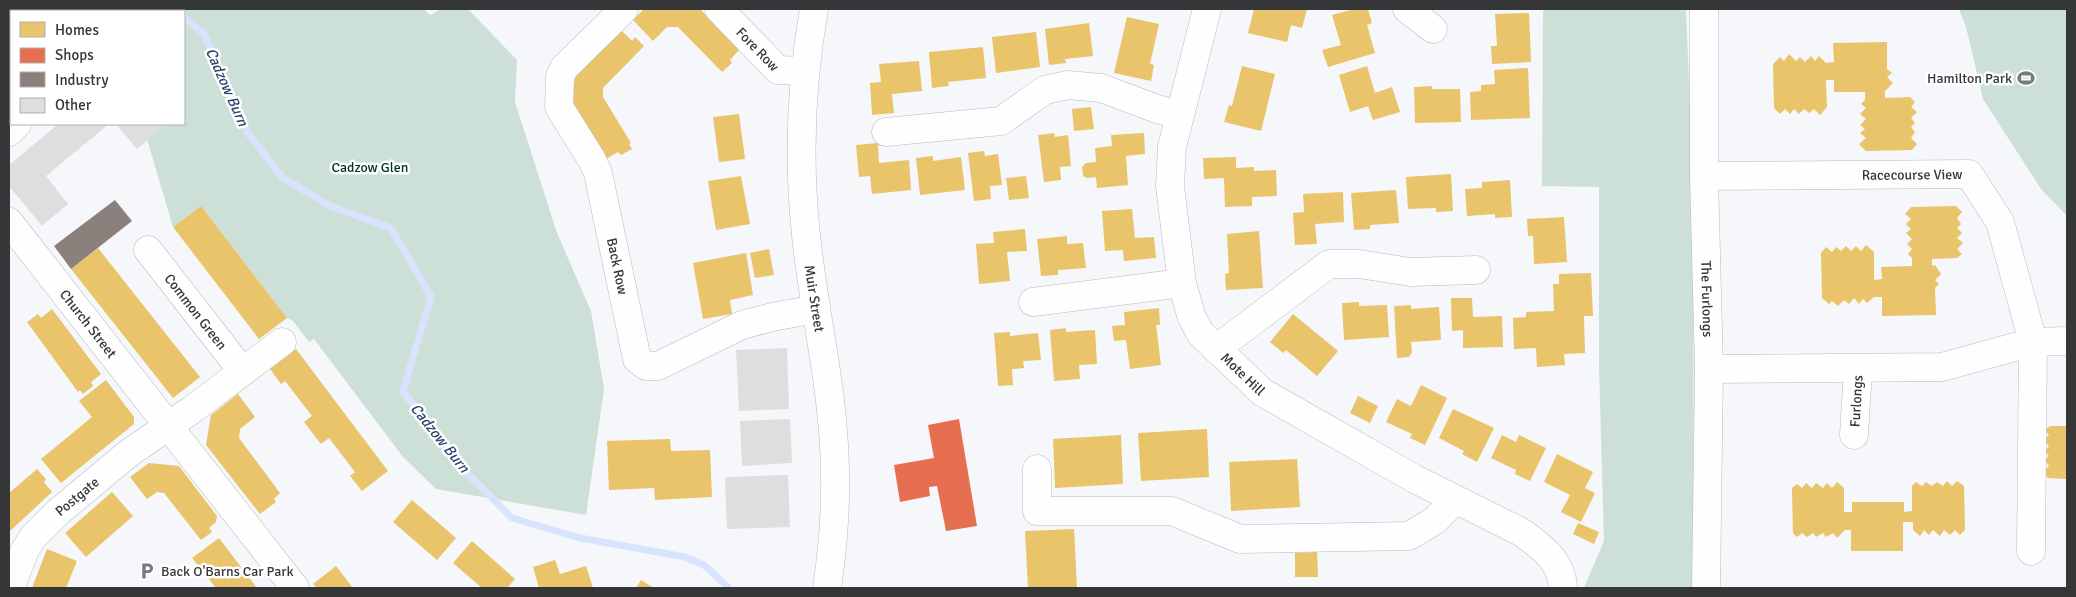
<svg xmlns="http://www.w3.org/2000/svg" width="2076" height="597" font-family="Signika,sans-serif">
  <style>
    .green { fill: #cde0d7 }
    .homes { fill: #e9c46a }
    .shops { fill: #e76f51 }
    .industry { fill: #8a817c }
    .lines { fill: none; stroke-linecap: round; stroke-linejoin: round }
    .stream { stroke: #d8e4fd; stroke-width: 7 }
    .building { fill: #dededf }
    .minor-casing { stroke: #b8babc; stroke-width: 29 }
    .major-casing { stroke: #b8babc; stroke-width: 29 }
    .minor { stroke: #fefefe; stroke-width: 28 }
    .major { stroke: #fefefe; stroke-width: 28 }
    .labels { text-anchor: middle; stroke-width: 5; stroke-linejoin: round; paint-order: stroke }
    .street-label { font-size: 14px; fill: #353638; stroke: #fff }
    .poi-label { font-size: 14px; fill: #353638; stroke: #fff; text-anchor: end }
    .park-label { font-size: 14px; fill: #00331f; stroke: #fff }
    .water-label { font-size: 15px; font-style: italic; fill: #2e436f; stroke: #fff }
  </style>
  <rect width="100%" height="100%" fill="#f5f7fa"/>
  <g class="green">
    <path d="M95,9H424L430,15L441,9H468L517,60L515,102L557,233L591,311L604,389L586,515L436,489L403,457L314,339L309,342L293,321L287,318L201,206L173,227L147,139L164,124H184V11H97Z"/>
    <path d="M1543,9H1686L1693,180L1694,588H1584L1604,541L1599,366V187L1542,186Z"/>
    <path d="M1959,9H2067V216L2041,189L1983,99L1966,27Z"/>
  </g>
  <g class="homes">
    <path d="M644,9H700L739,50L730,60L732,63L722,72L678,27H667L653,41L633,20Z"/>
    <path d="M1254,9L1284,10L1307,9L1302,28L1291,25L1287,42L1248,33Z"/>
    <path d="M1354,9H1368L1372,23L1367,25L1375,53L1328,67L1322,50L1341,45L1332,15Z"/>
    <path d="M1529,13L1531,62L1492,64L1491,46H1497L1495,14Z"/>
    <path d="M1127,17L1159,24L1150,64L1154,65L1151,81L1114,73Z"/>
    <path d="M1089,23L1093,56L1065,59L1066,63L1049,65L1045,29Z"/>
    <path d="M622,31L632,41L635,37L644,46L603,88V97L631,143L629,144L632,149L621,155L618,152L606,159L572,103L575,76Z"/>
    <path d="M1036,32L1040,67L996,73L992,37Z"/>
    <path d="M1887,42V69L1892,73L1887,77L1893,83L1885,91V98L1910,97L1915,102L1911,107L1917,112L1911,118L1915,123L1911,127L1915,132L1911,138L1917,144L1912,150L1866,151L1859,144L1866,138L1860,133L1865,129L1860,125L1866,119L1860,114L1866,108L1861,104L1865,100V92H1834V80H1826L1827,107L1820,115L1814,109L1809,113L1804,109L1799,114L1794,109L1790,114L1785,109L1780,114L1774,108L1773,64L1780,57L1784,61L1789,54L1796,61L1800,57L1805,62L1811,56L1815,61L1819,56L1826,63L1834,62L1833,43Z"/>
    <path d="M983,47L986,78L948,82L949,86L932,88L929,52Z"/>
    <path d="M919,61L922,91L892,94L894,113L872,115L870,83L881,82L879,64Z"/>
    <path d="M1242,66L1275,74L1261,131L1224,122L1229,105L1232,106Z"/>
    <path d="M1367,66L1375,93L1392,87L1400,112L1373,120L1368,106L1350,112L1339,75Z"/>
    <path d="M1528,68L1530,118L1471,120L1470,92L1481,91V85L1495,84L1494,70Z"/>
    <path d="M1432,86V89H1460L1461,122L1415,123L1414,87Z"/>
    <path d="M1091,107L1094,129L1074,131L1072,109Z"/>
    <path d="M739,114L745,159L719,162L713,117Z"/>
    <path d="M1054,133L1055,137L1068,135L1071,166L1060,167L1061,180L1044,182L1038,135Z"/>
    <path d="M1144,133L1145,154L1126,156L1128,185L1097,188L1096,177L1087,178L1083,176L1082,167L1086,163L1096,162L1095,148L1112,146L1111,135Z"/>
    <path d="M878,143L879,163L909,160L911,190L872,194L870,176L859,177L856,145Z"/>
    <path d="M984,151L985,156L998,154L1002,185L990,186L991,199L974,201L968,153Z"/>
    <path d="M933,156V161L961,157L965,190L920,195L916,158Z"/>
    <path d="M1236,157V168L1254,167V171L1276,170L1277,196L1252,197V206L1225,207L1224,178L1204,179L1203,158Z"/>
    <path d="M1451,174L1453,211L1436,212V208L1408,209L1406,177Z"/>
    <path d="M741,176L750,224L716,230L708,181Z"/>
    <path d="M1026,176L1029,198L1009,200L1006,178Z"/>
    <path d="M1510,180L1512,217L1495,218V214L1467,216L1465,189L1482,188V182Z"/>
    <path d="M1396,190L1399,223L1370,225V229L1354,230L1351,193Z"/>
    <path d="M1343,192L1344,222L1315,224L1317,244L1295,245L1293,213L1304,212L1303,194Z"/>
    <path d="M201,206L287,318L259,339L173,227Z"/>
    <path d="M1956,206L1962,212L1957,218L1961,224L1957,228L1962,233L1957,238L1963,243L1957,249L1962,254L1957,258L1932,259V266L1935,265L1941,274L1935,280L1939,284L1935,288L1936,315L1882,316V297H1874L1867,303L1863,299L1859,304L1854,298L1849,304L1844,300L1838,306L1832,301L1829,304L1822,298L1821,253L1826,247L1832,252L1836,247L1841,251L1846,246L1851,251L1856,246L1861,251L1866,245L1874,252V280L1882,279L1881,267L1912,266V258L1908,254L1912,249L1907,244L1912,239L1906,233L1911,229L1906,224L1911,219L1905,214L1911,207Z"/>
    <path d="M1132,209L1135,238L1154,237L1156,258L1124,261L1123,250L1105,251L1102,211Z"/>
    <path d="M1564,217L1567,262L1534,264L1533,236H1528L1527,219Z"/>
    <path d="M1025,229L1027,251L1007,252L1010,281L979,284L976,244L994,243L993,232Z"/>
    <path d="M1259,231L1263,288L1226,290L1225,274L1229,273L1227,234Z"/>
    <path d="M1067,236V244L1083,243L1086,268L1058,270V275L1041,276L1037,239Z"/>
    <path d="M98,248L200,377L173,398L71,269Z"/>
    <path d="M769,249L774,275L755,278L750,253Z"/>
    <path d="M746,253L753,295L730,300L732,314L703,319L693,263Z"/>
    <path d="M1591,273L1593,316H1584L1585,353L1564,354L1565,365L1537,367L1536,348L1514,349L1513,318L1526,317V312L1554,311L1553,284H1559V274Z"/>
    <path d="M1451,298H1472L1473,317L1502,316L1503,347L1463,348V330L1452,331Z"/>
    <path d="M1359,302V306L1387,305L1389,337L1344,340L1342,303Z"/>
    <path d="M1411,305V309L1439,307L1441,340L1411,342L1412,352L1409,357L1397,358L1394,306Z"/>
    <path d="M1159,308L1160,325H1156L1161,365L1130,369L1126,340L1114,341L1112,326L1125,325L1124,312Z"/>
    <path d="M52,309L101,374L91,382L93,386L83,394L80,390L78,392L27,322L38,314L41,318Z"/>
    <path d="M1293,314L1338,351L1317,376L1286,350L1283,353L1270,342Z"/>
    <path d="M1066,328V332L1095,330L1097,364L1079,365L1080,379L1054,381L1050,330Z"/>
    <path d="M1010,332V336L1038,333L1041,360L1023,361L1024,368L1012,369L1013,385L998,386L994,333Z"/>
    <path d="M296,349L388,471L362,491L350,476L355,472L329,438L321,444L304,422L312,416L285,381L281,384L270,369Z"/>
    <path d="M106,380L134,417V424L61,483L41,459L92,417L79,401Z"/>
    <path d="M1421,385L1447,398L1425,445L1410,438L1412,434L1386,422L1397,399L1411,406Z"/>
    <path d="M238,394L255,417L240,429L239,438L280,493L274,499L276,502L260,514L206,445L211,415Z"/>
    <path d="M1358,396L1378,406L1370,423L1350,413Z"/>
    <path d="M1453,409L1494,428L1477,462L1462,454L1464,451L1439,438Z"/>
    <path d="M2050,426H2067V479L2048,478L2043,472L2049,466L2045,460L2049,456L2045,451L2049,446L2044,440L2049,435L2045,430Z"/>
    <path d="M1207,429L1209,477L1141,481L1138,433Z"/>
    <path d="M1121,435L1123,484L1055,488L1053,439Z"/>
    <path d="M1502,435L1516,442L1519,435L1546,448L1530,481L1515,474L1516,470L1491,458Z"/>
    <path d="M670,439L671,451L710,450L712,497L655,500L654,488L609,490L607,441Z"/>
    <path d="M1557,454L1593,472L1585,488L1595,493L1581,522L1561,512L1570,495L1544,482Z"/>
    <path d="M1297,459L1300,507L1231,511L1229,462Z"/>
    <path d="M149,463L179,466L217,516L216,522L209,528L212,532L201,540L164,493L157,492L147,499L130,477Z"/>
    <path d="M37,469L46,479L44,482L52,492L9,532V493Z"/>
    <path d="M1947,481L1952,486L1957,481L1964,486L1965,530L1960,535L1955,530L1950,535L1944,530L1940,536L1933,530L1929,535L1924,530L1920,536L1913,530V522H1903V551H1851V530H1845L1837,538L1833,533L1826,537L1823,533L1816,537L1813,533L1807,537L1802,533L1797,537L1793,533L1792,488L1797,484L1802,488L1806,483L1812,488L1816,483L1823,488L1827,483L1832,488L1837,482L1844,488V512H1852V502H1904V512L1912,511V486L1916,482L1922,486L1926,482L1932,486L1937,482L1943,486Z"/>
    <path d="M112,492L133,516L86,557L65,533Z"/>
    <path d="M412,500L456,538L437,560L393,522Z"/>
    <path d="M1578,523L1599,532L1594,544L1573,534Z"/>
    <path d="M1074,529L1077,588H1028L1025,531Z"/>
    <path d="M219,538L257,588H216L192,558Z"/>
    <path d="M472,541L515,579L507,588H482L453,563Z"/>
    <path d="M47,549L77,561L66,588H32Z"/>
    <path d="M1317,552L1318,577H1295V553Z"/>
    <path d="M555,560L560,574L586,566L593,588H539L533,567Z"/>
    <path d="M336,566L353,588H317L313,584Z"/>
    <path d="M641,580L654,588H636Z"/>
  </g>
  <path class="shops" d="M959,419L977,526L946,531L937,486L929,487L930,496L900,502L894,465L934,458L928,425Z"/>
  <path class="industry" d="M115,200L132,221L71,269L54,246Z"/>
  <g class="lines">
    <g class="stream">
      <path d="M175,9L177,11"/>
      <path d="M184,17L204,34L247,132L282,177L330,206L391,228L431,297L403,391L453,459L512,518L580,538L685,557L704,565L729,588"/>
    </g>
  </g>
  <g class="building">
    <path d="M9,10L11,13V78L9,80Z"/>
    <path d="M58,124H109L46,176L68,204L42,226L9,186V165Z"/>
    <path d="M116,124H167L137,149Z"/>
    <path d="M787,348L789,409L739,411L736,350Z"/>
    <path d="M790,419L792,463L742,466L740,421Z"/>
    <path d="M788,475L790,527L727,529L725,477Z"/>
  </g>
  <g class="lines">
    <g class="minor-casing">
      <g id="minor">
        <path id="s1" d="M624,9L564,68L560,77L559,107L592,160L598,173L637,359L646,366H658L742,325L772,317L816,309"/>
        <path id="s2" d="M719,9L778,70L805,71"/>
        <path id="s3" d="M1207,9L1172,147L1170,186L1182,283L1191,315L1200,333L1262,392L1415,479L1521,532C1541,546 1562,561 1563,588"/>
        <path d="M1407,9L1433,29"/>
        <path id="s4" d="M1704,9V176L1709,369L1706,588"/>
        <path d="M886,132L1001,121L1045,90L1068,85L1101,88L1157,109L1180,115"/>
        <path id="s5" d="M1704,176L1969,174L2000,222L2033,342L2031,551"/>
        <path id="s6" d="M9,222L295,588"/>
        <path id="s7" d="M148,250L243,372"/>
        <path d="M1033,302L1182,283"/>
        <path d="M1216,349L1329,264H1359L1410,272L1476,270"/>
        <path d="M1709,369L1942,367L2033,342L2067,341"/>
        <path id="s8" d="M1854,435L1858,369"/>
        <path d="M1037,469V511H1172L1240,539L1409,536L1434,521L1455,500"/>
        <path id="s9" d="M10,588L25,550L33,537L57,513L129,453L193,409L282,342"/>
      </g>
    </g>
    <g class="major-casing">
      <g id="major">
        <path id="s10" d="M814,9C801,83 798,160 806,235C813,305 830,374 834,445C837,493 834,541 827,588"/>
        <path d="M143,11L145,9"/>
        <path d="M9,132L17,124"/>
      </g>
    </g>
    <use href="#minor" class="minor"/>
    <use href="#major" class="major"/>
  </g>
  <defs>
    <g id="stadium-bare" transform="scale(1.35)"><path d="M0-5a6.5 5 0 1 0 0 10a6.5 5 0 1 0 0-10ZM-3.5-1.8h7v3.6h-7Z" fill="#787a7c" stroke="#fff" stroke-width="2.5" paint-order="stroke"/></g>
    <g id="parking-bare" transform="scale(1.35)"><path d="M-3.5-5.5H1a3.5 3.5 0 0 1 0 7H-1V5.5H-3.5ZM-1-3.4V-.6H.8a1.4 1.4 0 0 0 0-2.8Z" fill="#787a7c" stroke="#fff" stroke-width="2.5" paint-order="stroke"/></g>
  </defs>
  <g fill-rule="evenodd">
    <use href="#stadium-bare" x="2026" y="78"/>
    <use href="#parking-bare" x="147" y="571"/>
  </g>
  <g class="labels">
    <g class="street-label">
      <text dy="5" stroke="none"><textPath href="#s2" startOffset="56">Fore Row</textPath></text>
      <text dy="5" stroke="none"><textPath href="#s5" startOffset="208">Racecourse View</textPath></text>
      <text dy="5" stroke="none"><textPath href="#s1" startOffset="296">Back Row</textPath></text>
      <text dy="5" stroke="none"><textPath href="#s10" startOffset="291">Muir Street</textPath></text>
      <text dy="5" stroke="none"><textPath href="#s4" startOffset="290">The Furlongs</textPath></text>
      <text dy="5" stroke="none"><textPath href="#s7" startOffset="78">Common Green</textPath></text>
      <text dy="5" stroke="none"><textPath href="#s6" startOffset="129">Church Street</textPath></text>
      <text dy="5" stroke="none"><textPath href="#s3" startOffset="392">Mote Hill</textPath></text>
      <text dy="5" stroke="none"><textPath href="#s8" startOffset="34">Furlongs</textPath></text>
      <text dy="5" stroke="none"><textPath href="#s9" startOffset="116">Postgate</textPath></text>
    </g>
    <g class="poi-label">
      <text x="2012" y="83">Hamilton Park</text>
      <text x="161" y="576" text-anchor="start">Back O'Barns Car Park</text>
    </g>
    <g class="park-label">
      <text x="370" y="172">Cadzow Glen</text>
    </g>
    <g class="water-label">
      <text transform="translate(227 87) rotate(66)" y="5">Cadzow Burn</text>
      <text transform="translate(440 438) rotate(51)" y="5">Cadzow Burn</text>
    </g>
  </g>
  <rect width="2076" height="597" fill="none" stroke="#353638" stroke-width="20"/>
  <rect x="10" y="10" width="175" height="115" fill="#ffffff" stroke="#aeafaf"/>
  <rect x="20" y="22" width="25" height="15" fill="#e9c46a" stroke="#aeafaf"/>
  <text x="55" y="35" font-size="15" fill="#353638">Homes</text>
  <rect x="20" y="48" width="25" height="15" fill="#e76f51" stroke="#aeafaf"/>
  <text x="55" y="60" font-size="15" fill="#353638">Shops</text>
  <rect x="20" y="72" width="25" height="15" fill="#8a817c" stroke="#aeafaf"/>
  <text x="55" y="85" font-size="15" fill="#353638">Industry</text>
  <rect x="20" y="98" width="25" height="15" fill="#dededf" stroke="#aeafaf"/>
  <text x="55" y="110" font-size="15" fill="#353638">Other</text>
</svg>
